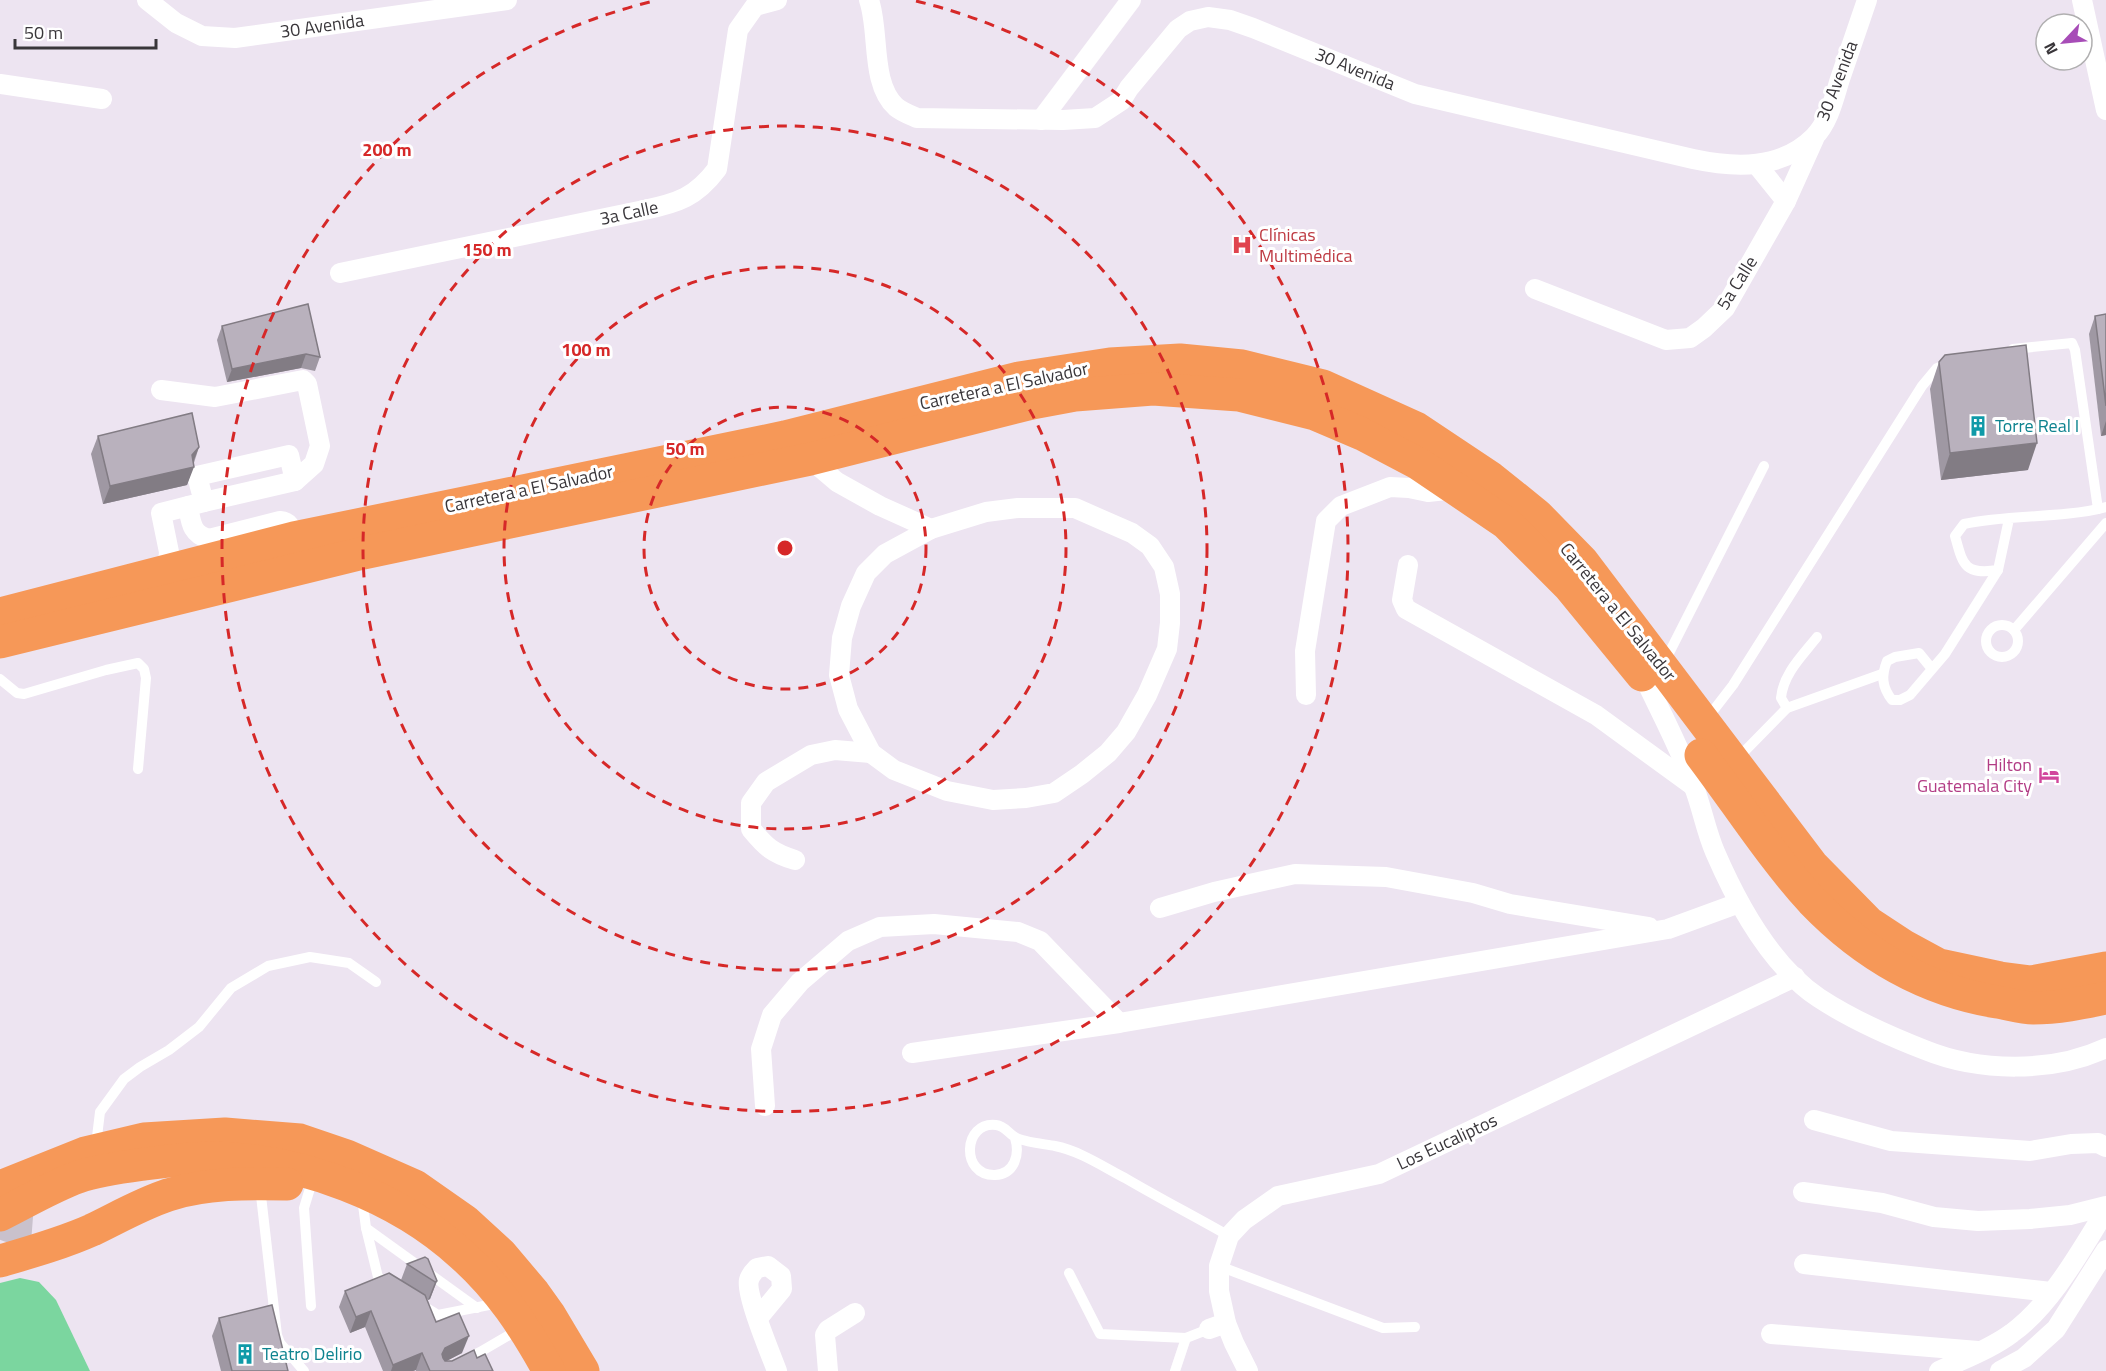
<svg xmlns="http://www.w3.org/2000/svg" width="2106" height="1371" font-family="'Titillium Web',sans-serif">
  <style>
    .green { fill: #7bd69f }
    .lines { fill: none; stroke-linecap: round; stroke-linejoin: round }
    .trunk-tunnel { stroke: #c9c1cc; stroke-width: 33; stroke-dasharray: 33 16; stroke-linecap: butt }
    .service { stroke: #fff; stroke-width: 10 }
    .minor { stroke: #fff; stroke-width: 20 }
    .trunk { stroke: #f69858; stroke-width: 33 }
    .wall { fill: #9f98a3 }
    .shaded-wall { fill: #827c84 }
    .building { fill: #b9b1bd; stroke: #827c84; stroke-width: 1.5 }
    .ring { fill: none; stroke: #d62828; stroke-width: 3; stroke-dasharray: 10 8 }
    .labels { text-anchor: middle; stroke-width: 6; stroke-linejoin: round; paint-order: stroke }
    .street-label { font-size: 18px; fill: #39363a; stroke: #fff }
    .health-label { font-size: 18px; fill: #be3a42; stroke: #fff; text-anchor: start }
    .culture-label { font-size: 18px; fill: #0d838f; stroke: #fff; text-anchor: start }
    .hotel-label { font-size: 18px; fill: #b23c85; stroke: #fff; text-anchor: end }
    .centre { fill: #d62828; stroke: #fff; stroke-width: 3 }
    .ring-label { font-size: 18px; text-anchor: middle; font-weight: bold; fill: #d62828; stroke: #fff; stroke-width: 6; stroke-linejoin: round; paint-order: stroke }
  </style>
  <rect width="100%" height="100%" fill="#ede4f1"/>
  <path class="green" d="M20,1278L39,1282L56,1300L90,1371H0V1283Z"/>
  <g class="lines">
    <path class="trunk-tunnel" d="M0,1222L10,1226L36,1228"/>
    <g class="service">
      <path d="M2013,349L2072,343L2075,350L2098,509"/>
      <path d="M2009,519L1998,570C1964,575 1963,565 1955,536L1964,524C2010,514 2060,519 2106,507"/>
      <circle cx="2002" cy="641" r="16"/>
      <path d="M2014,630L2106,523"/>
      <path d="M1664,663L1764,466"/>
      <path d="M1932,669L1919,653L1895,657L1887,661C1881,676 1882,687 1892,700H1900L1910,695L1945,654L1998,570"/>
      <path d="M0,679L17,693L24,694L106,670L138,663L144,669L146,678L138,769"/>
      <path d="M1787,708L1781,698C1783,674 1802,656 1817,637"/>
      <path d="M1706,720L1733,685L1922,386L1937,368L1949,363"/>
      <path d="M1737,759L1787,708L1882,674"/>
      <path d="M1015,1138C1020,1154 1015,1174 995,1175C960,1176 963,1121 996,1125C1005,1126 1008,1133 1015,1137C1022,1142 1045,1144 1055,1146C1080,1151 1102,1166 1125,1178C1159,1198 1194,1216 1229,1236"/>
      <path d="M96,1145L100,1112L124,1079L140,1067L169,1050L199,1027L231,988L268,966L310,957L349,963L376,982"/>
      <path d="M311,1185L304,1208L311,1306"/>
      <path d="M260,1187L277,1335L280,1343L304,1371"/>
      <path d="M362,1197L366,1228L378,1277L389,1284"/>
      <path d="M366,1228L477,1308"/>
      <path d="M1219,1266L1383,1328L1415,1327"/>
      <path d="M1069,1273L1100,1334L1186,1338L1209,1329"/>
      <path d="M420,1304L438,1315L499,1303"/>
      <path d="M443,1371L480,1352L521,1328"/>
      <path d="M1175,1371L1186,1338"/>
    </g>
    <g class="minor">
      <path d="M147,0L176,23L202,36L235,38L507,0"/>
      <path d="M869,0C880,32 870,83 896,107C902,112 910,115 917,118L1063,120L1095,118L1121,101L1129,88L1178,29L1190,21L1208,17L1230,20L1253,28L1415,94L1693,159C1735,168 1781,170 1814,137C1829,122 1834,98 1840,79C1849,52 1858,26 1867,0"/>
      <path d="M2082,0L2106,110"/>
      <path d="M0,84L102,99"/>
      <path d="M1041,120L1131,0"/>
      <path d="M1757,165L1786,201"/>
      <path d="M340,273L644,210C678,203 696,197 717,169L738,30L755,6L777,0"/>
      <path d="M1535,289L1666,340L1690,338L1704,328L1725,308L1786,201L1814,139"/>
      <path d="M161,390L215,397L303,380L307,384L320,446L314,464L295,481L204,502"/>
      <path d="M810,459L837,482L880,506L931,529"/>
      <path d="M188,506C191,522 191,534 209,539L280,521C291,522 291,529 294,538"/>
      <path d="M1018,508H1075L1132,533L1150,546L1164,567L1170,594V623L1167,649L1147,695L1126,732L1108,753L1082,774L1054,793L1026,798L993,800L947,791L894,770L871,753L848,709L839,675L842,638L851,606L866,573L885,554L931,529L986,512Z"/>
      <path d="M1408,565L1402,600L1406,609L1596,715L1692,785"/>
      <path d="M167,572L169,552L161,513L204,502L197,476L289,455L295,481"/>
      <path d="M1645,679C1662,715 1681,750 1694,787C1702,808 1706,831 1715,852C1737,903 1771,966 1819,998C1851,1019 1889,1036 1925,1050C1979,1072 2052,1073 2106,1048"/>
      <path d="M1306,695L1305,651L1326,521L1341,506L1390,487L1409,488L1428,492L1455,489"/>
      <path d="M795,860C772,853 766,847 751,829V803L766,782L811,755L835,750L871,753"/>
      <path d="M1160,908L1214,892L1295,874L1386,877L1473,893L1510,904L1649,927"/>
      <path d="M912,1053L1119,1023L1668,929L1739,903"/>
      <path d="M765,1106L761,1049L772,1015L800,982L848,941L880,927L934,924L1018,932L1040,941L1119,1023"/>
      <path d="M1814,1120L1891,1141L2030,1151L2071,1144L2098,1143L2106,1147"/>
      <path d="M1803,1192L1882,1203L1934,1217L1978,1221L2030,1219L2070,1215L2106,1206"/>
      <path d="M1804,1264L2051,1292"/>
      <path d="M758,1318L782,1289L781,1276L768,1266L757,1268C754,1271 750,1276 749,1280C745,1293 771,1355 777,1371"/>
      <path d="M1209,1329L1226,1323"/>
      <path d="M1771,1334L1978,1351"/>
      <path d="M828,1371L825,1335L828,1330L855,1313"/>
      <path d="M1248,1371L1234,1343L1226,1323L1219,1291V1266L1229,1236L1244,1220L1278,1196L1379,1174L1795,977"/>
      <path d="M1939,1371C1963,1359 1991,1349 2012,1333C2051,1305 2081,1250 2106,1210"/>
      <path d="M2000,1371L2024,1358L2056,1329L2106,1250"/>
    </g>
    <g class="trunk">
      <path d="M0,614L294,538L785,437L1019,378L1110,364L1180,360L1242,366L1323,386L1416,428L1491,478L1537,515L1582,561L1812,865L1869,923L1904,946L1939,965L2000,978L2031,982L2106,968"/>
      <path d="M0,642L363,553L810,459L1032,403L1075,395L1153,389L1239,395L1315,414L1362,434L1419,464L1506,523L1569,586L1642,675"/>
      <path d="M1701,755C1738,804 1771,856 1812,901C1863,954 1924,990 1997,1002C2009,1004 2022,1008 2033,1008C2058,1008 2082,1003 2106,998"/>
      <path d="M0,1187L85,1153L144,1139L225,1134L300,1140L347,1156L415,1186L465,1221L501,1254L534,1293L549,1314L583,1371"/>
      <path d="M0,1215C26,1202 51,1187 78,1177C99,1170 123,1167 145,1164C167,1161 190,1158 213,1158C300,1159 398,1196 462,1255C500,1289 524,1326 549,1371"/>
      <path d="M0,1261C31,1252 63,1243 92,1230C117,1218 141,1204 168,1195C205,1183 249,1183 287,1184"/>
    </g>
  </g>
  <g class="wall">
    <path d="M2106,314V435L2101,436L2089,334L2095,316Z"/>
    <path d="M222,326L320,357L315,371L301,368L227,382L217,340Z"/>
    <path d="M1939,362L2028,470L1941,480L1930,389Z"/>
    <path d="M98,436L199,447L187,485L103,504L91,454Z"/>
    <path d="M407,1264L437,1281L430,1299L428,1300L426,1298L436,1322L462,1353L446,1361H452L477,1358L493,1371H416V1370L413,1371H383L365,1327L350,1333L339,1307L345,1291L401,1280Z"/>
    <path d="M219,1318L288,1371H221L212,1336Z"/>
  </g>
  <g class="shaded-wall">
    <path d="M306,354L301,368L227,382L232,369Z"/>
    <path d="M2106,421V435L2101,436Z"/>
    <path d="M2037,443L2028,470L1941,480L1950,453Z"/>
    <path d="M199,447L192,465L194,467L187,485L103,504L110,486L192,455Z"/>
    <path d="M437,1281L430,1299L428,1300L435,1282Z"/>
    <path d="M371,1311L365,1327L350,1333L356,1317Z"/>
    <path d="M469,1336L462,1353L439,1365L442,1354L445,1348Z"/>
    <path d="M422,1353L416,1370L413,1371H391L393,1365Z"/>
  </g>
  <g class="building">
    <path d="M308,304L320,357L306,354L232,369L222,326Z"/>
    <path d="M2106,314V406L2095,316Z"/>
    <path d="M2026,345L2037,443L1950,453L1939,362L1945,355Z"/>
    <path d="M192,413L199,447L192,455L194,467L110,486L98,436Z"/>
    <path d="M425,1257L428,1259L437,1281L435,1282L407,1264Z"/>
    <path d="M389,1273L425,1295L436,1322L459,1313L469,1336L445,1348L442,1354L443,1358L445,1361H452L474,1350L477,1358L485,1354L493,1371H430L422,1353L393,1365L371,1311L356,1317L345,1291Z"/>
    <path d="M272,1305L288,1371H232L219,1318Z"/>
  </g>
  <g class="ring">
    <circle cx="785" cy="548" r="141"/>
    <circle cx="785" cy="548" r="281"/>
    <circle cx="785" cy="548" r="422"/>
    <path d="M916 1A563 563 0 1 1 654 1"/>
  </g>
  <defs>
    <g id="hospital-bare" transform="scale(1.62)"><path d="M-5-5h3v3.5h4V-5h3V5h-3V1.5h-4V5h-3Z" fill="#e0444e" stroke="#fff" stroke-width="2.5" paint-order="stroke"/></g>
    <g id="building-bare" transform="scale(1.62)"><path d="M-4-6H4V6H1V3H-1V6H-4ZM-2.5-4.3h1.7v1.8h-1.7ZM.8-4.3h1.7v1.8H.8ZM-2.5-1h1.7V.8h-1.7ZM.8-1h1.7V.8H.8Z" fill="#0f9aa8" stroke="#fff" stroke-width="2.5" paint-order="stroke"/></g>
    <g id="hotel-bare" transform="scale(1.62)"><path d="M-6-4.5h1.5V1H6V5H4.5V3h-9V5H-6ZM-4 0a1.8 1.8 0 1 1 3.6 0ZM.5 0V-2.5h3Q6-2.5 6 0Z" fill="#d1479c" stroke="#fff" stroke-width="2.5" paint-order="stroke"/></g>
  </defs>
  <g fill-rule="evenodd">
    <use href="#hospital-bare" x="1242" y="245"/>
    <use href="#building-bare" x="1978" y="426"/>
    <use href="#hotel-bare" x="2049" y="775"/>
    <use href="#building-bare" x="245" y="1354"/>
  </g>
  <g class="labels">
    <g class="street-label">
      <text transform="translate(322 26) rotate(-8)" y="6">30 Avenida</text>
      <text transform="translate(1355 69) rotate(22)" y="6">30 Avenida</text>
      <text transform="translate(1837 81) rotate(-69)" y="6">30 Avenida</text>
      <text transform="translate(629 213) rotate(-12)" y="6">3a Calle</text>
      <text transform="translate(1737 283) rotate(-58)" y="6">5a Calle</text>
      <text transform="translate(1004 386) rotate(-12)" y="6">Carretera a El Salvador</text>
      <text transform="translate(529 489) rotate(-12)" y="6">Carretera a El Salvador</text>
      <text transform="translate(1618 612) rotate(51)" y="6">Carretera a El Salvador</text>
      <text transform="translate(1447 1142) rotate(-25)" y="6">Los Eucaliptos</text>
    </g>
    <g class="health-label">
      <text x="1259" y="241">Clínicas<tspan x="1259" dy="21">Multimédica</tspan></text>
    </g>
    <g class="culture-label">
      <text x="1995" y="432">Torre Real I</text>
      <text x="262" y="1360">Teatro Delirio</text>
    </g>
    <g class="hotel-label">
      <text x="2032" y="771">Hilton<tspan x="2032" dy="21">Guatemala City</tspan></text>
    </g>
  </g>
  <circle cx="785" cy="548" r="9" class="centre"/>
  <g class="ring-label">
    <text x="387" y="156">200 m</text>
    <text x="487" y="256">150 m</text>
    <text x="586" y="356">100 m</text>
    <text x="685" y="455">50 m</text>
  </g>
  <g transform="translate(2064 42) rotate(244)"><circle r="28" fill="#ffffff" stroke="#b0afb0" stroke-width="1.5"/>
  <path d="M0-4.5L10 22L0 15L-10 22Z" fill="#a74cb7"/>
  <text y="-9" font-size="16" font-weight="bold" text-anchor="middle" fill="#39363a">N</text>
  </g>
  <path d="M15 39v9h141v-9" fill="none" stroke="#39363a" stroke-width="3"/>
  <text x="24" y="39" font-size="18" fill="#39363a" stroke="#ffffff" stroke-width="4.5" paint-order="stroke">50 m</text>
</svg>
